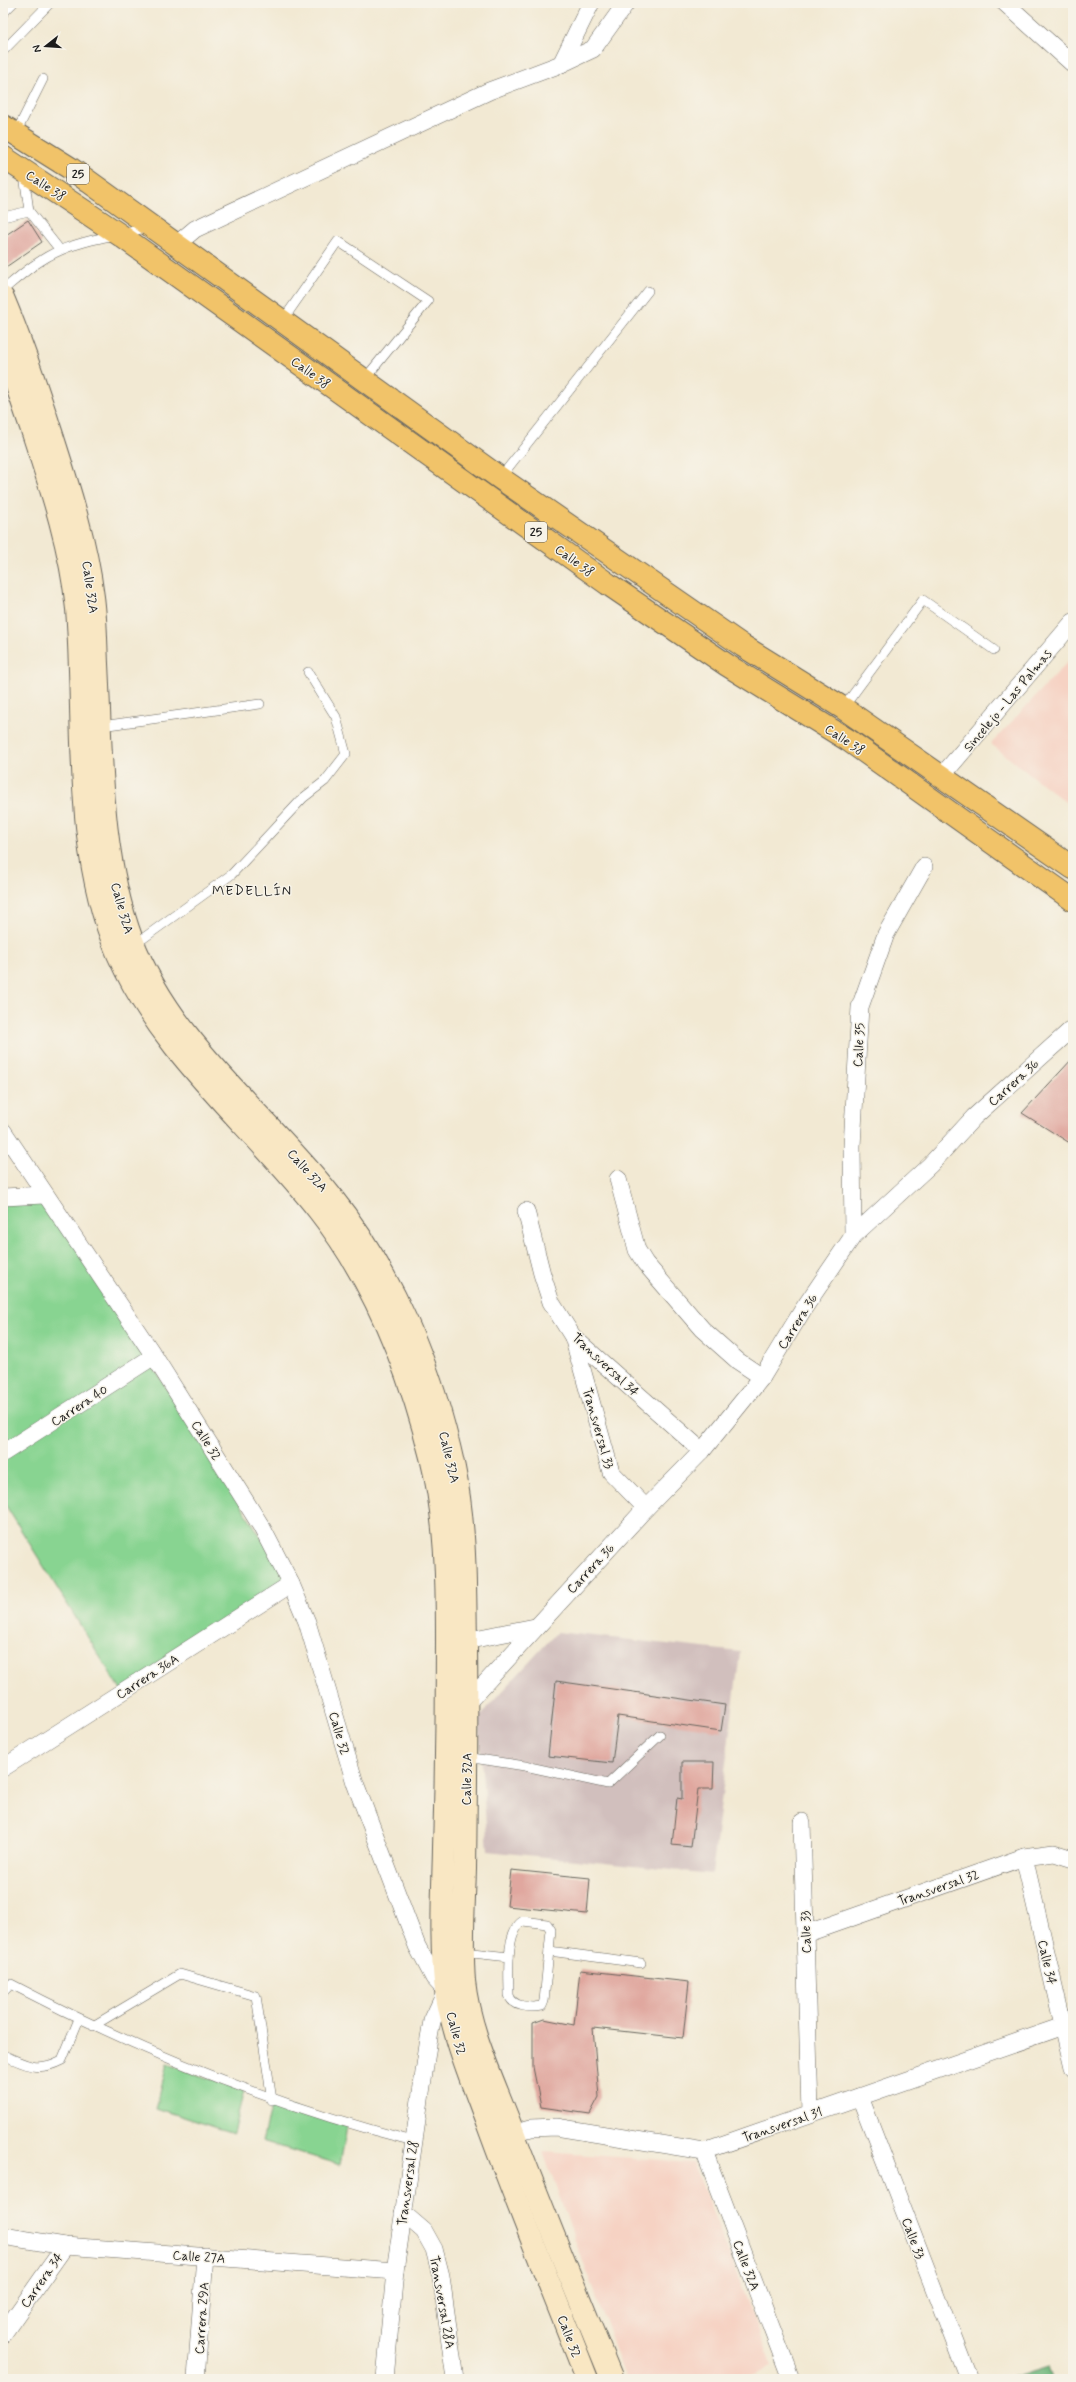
<svg xmlns="http://www.w3.org/2000/svg" width="1076" height="2382" font-family="Mynerve,sans-serif">
  <style>
    .built { fill: #f6d2c3 }
    .industrial { fill: #d1bfbd }
    .green { fill: #88d491; stroke: #527856 }
    .forest { fill: #6eb67b; stroke: #45694c }
    .building { fill: #e0a79f }
    .lines { fill: none; stroke-linecap: round; stroke-linejoin: round }
    .service-casing { stroke: #67645c; stroke-width: 10 }
    .minor-casing { stroke: #67645c; stroke-width: 18 }
    .secondary-casing { stroke: #67645c; stroke-width: 24 }
    .trunk-casing { stroke: #67645c; stroke-width: 24 }
    .service { stroke: #fff; stroke-width: 9 }
    .minor { stroke: #fff; stroke-width: 17 }
    .secondary { stroke: #f9e7c3; stroke-width: 22 }
    .trunk { stroke: #f1c369; stroke-width: 22 }
    .labels { text-anchor: middle; stroke-width: 3; stroke-linejoin: round; paint-order: stroke }
    .shield { fill: #f7f3e8; stroke: #5e5c59; stroke-width: 1 }
    .shield-label { font-size: 12px; font-weight: bold; fill: #1c1c1c }
    .street-label { font-size: 13px; fill: #1c1c1c; stroke: #f7f3e8 }
    .neighbourhood-label { font-size: 14px; letter-spacing: 1px; fill: #1c1c1c; stroke: #f7f3e8 }
  </style>
  <rect width="100%" height="100%" fill="#f7f3e8"/>
  <filter id="ink" filterUnits="userSpaceOnUse"><feTurbulence type="fractalNoise" baseFrequency=".025" numOctaves="2"/><feDisplacementMap in="SourceGraphic" scale="8" xChannelSelector="R" yChannelSelector="G"/><feConvolveMatrix kernelMatrix="1 2 1 2 8 2 1 2 1" color-interpolation-filters="sRGB"/></filter>
  <filter id="wash" filterUnits="userSpaceOnUse"><feTurbulence type="fractalNoise" baseFrequency=".012" numOctaves="4" result="noise"/><feDisplacementMap in="SourceGraphic" scale="16" xChannelSelector="R" yChannelSelector="G"/><feGaussianBlur stdDeviation="0.9" result="paint"/><feColorMatrix in="noise" values="0 0 0 0 0 0 0 0 0 0 0 0 0 0 0 0 0 1.4 0 .05"/><feComposite in="paint" operator="in"/></filter>
  <g filter="url(#wash)">
    <rect width="100%" height="100%" fill="#f2e9d3"/>
    <g class="built">
      <path d="M1073,656V808L991,744Z"/>
      <path d="M543,2152L693,2162L773,2367L742,2379H626Z"/>
    </g>
    <path class="industrial" d="M557,1632L740,1652L712,1874L488,1851L478,1718Z"/>
    <g class="green">
      <path d="M44,1195L291,1584L122,1692L3,1501V1197Z"/>
      <path d="M167,2064L244,2091L233,2133L156,2108Z"/>
      <path d="M272,2102L347,2126L340,2165L262,2141Z"/>
    </g>
    <path class="forest" d="M1048,2366L1052,2379H1007Z"/>
    <g id="blocks">
      <g class="building">
        <path d="M28,220L42,242L3,269V237Z"/>
        <path d="M1073,1058V1145L1022,1113Z"/>
        <path d="M556,1681L725,1705L721,1731L618,1716L612,1763L548,1756Z"/>
        <path d="M682,1762H714L713,1789H698L691,1847L672,1845L677,1798L682,1799Z"/>
        <path d="M511,1870L590,1878L587,1914L507,1906Z"/>
        <path d="M580,1970L689,1982L683,2038L593,2028L599,2097L590,2114L541,2107L533,2067V2023L544,2019L574,2025Z"/>
      </g>
    </g>
  </g>
  <g filter="url(#ink)">
    <use href="#blocks" fill-opacity="0" stroke="#67645c" stroke-width="1"/>
    <g class="lines">
      <g class="service-casing">
        <g id="service">
          <path d="M3,13L13,3"/>
          <path d="M3,51L50,3"/>
          <path d="M16,133L43,79"/>
          <path d="M24,175L29,211"/>
          <path d="M3,217L29,211L60,250"/>
          <path d="M3,290C21,275 39,259 61,250C89,238 121,235 150,227"/>
          <path d="M283,320L338,241L428,301L364,380"/>
          <path d="M500,478L648,291"/>
          <path d="M843,708L923,600L994,650"/>
          <path d="M101,726L260,704"/>
          <path d="M134,945L232,874L303,798L325,781L346,754L336,717L308,672"/>
          <path d="M466,1757L525,1766L608,1784L660,1735"/>
          <path d="M523,1921L547,1924L551,1930L544,2001L542,2006C531,2008 512,2007 509,1995C509,1976 505,1931 523,1921Z"/>
          <path d="M549,1951L641,1963"/>
          <path d="M463,1952L509,1957"/>
          <path d="M3,1992L11,1984C139,2051 273,2105 413,2141"/>
          <path d="M93,2026L180,1974L256,1996L272,2100"/>
          <path d="M3,2055C27,2065 37,2073 62,2060L79,2019"/>
        </g>
      </g>
      <g class="minor-casing">
        <g id="minor">
          <path d="M1005,3L1073,64"/>
          <path d="M561,64L591,3"/>
          <path d="M176,245L195,229L489,91L561,64L593,49L626,3"/>
          <path d="M941,777L1073,622"/>
          <path d="M3,1131L154,1356L261,1526L291,1584L307,1622L355,1783L417,1946L434,1978L446,1991L432,2021L429,2038L395,2271L385,2379"/>
          <path d="M618,1179L637,1250L645,1263L702,1329L738,1361L762,1377"/>
          <path d="M3,1197L44,1195"/>
          <path d="M526,1211L542,1274L551,1302L573,1337L702,1451"/>
          <path d="M853,1236L852,1146L860,1007L886,934L924,867"/>
          <path d="M573,1337L611,1472L646,1508"/>
          <path d="M3,1453L154,1356"/>
          <path d="M455,1643L535,1627"/>
          <path d="M467,1703L646,1508L702,1451L762,1377L804,1308L853,1236L930,1165L974,1117L1073,1028"/>
          <path d="M3,1768L291,1584"/>
          <path d="M802,1822L810,2113"/>
          <path d="M1024,1857L1073,2068"/>
          <path d="M805,1934L1024,1857L1054,1853L1073,1859"/>
          <path d="M860,2097L969,2379"/>
          <path d="M502,2136L531,2128L556,2127L704,2151L1063,2026L1073,2028"/>
          <path d="M704,2151L791,2379"/>
          <path d="M403,2213L424,2231L434,2249L441,2276L455,2379"/>
          <path d="M3,2236L65,2246L395,2271"/>
          <path d="M3,2334L65,2246"/>
          <path d="M196,2379L205,2256"/>
        </g>
      </g>
      <g class="secondary-casing">
        <g id="secondary">
          <path d="M3,298C22,343 37,388 52,435C69,488 86,541 93,597C96,619 96,642 97,664C102,756 99,852 132,940C171,1042 264,1112 330,1195C393,1273 433,1370 454,1468C466,1527 465,1585 466,1646C467,1720 466,1795 465,1869C464,1906 461,1944 464,1981C469,2029 491,2075 508,2119C541,2207 577,2293 612,2379"/>
          <path d="M3,348C14,375 22,402 32,430C51,488 71,548 77,609C86,722 72,848 118,954C162,1055 252,1125 319,1211C375,1282 409,1369 431,1457C446,1517 447,1579 447,1641C447,1710 446,1779 444,1848C443,1895 440,1943 446,1990C453,2037 472,2081 488,2125C519,2210 554,2294 587,2379"/>
        </g>
      </g>
      <g class="trunk-casing">
        <g id="trunk">
          <path d="M3,126L70,168L500,478L743,646L843,708L1073,868"/>
          <path d="M3,157L120,235L608,584L727,665L848,740L1073,900"/>
        </g>
      </g>
      <use href="#service" class="service"/>
      <use href="#minor" class="minor"/>
      <use href="#secondary" class="secondary"/>
      <use href="#trunk" class="trunk"/>
    </g>
  </g>
  <g class="labels">
    <g class="shield">
      <rect x="67" y="164" width="22" height="20" rx="3"/>
      <rect x="525" y="522" width="22" height="20" rx="3"/>
    </g>
    <g class="shield-label">
      <text x="78" y="178">25</text>
      <text x="536" y="536">25</text>
    </g>
    <g class="street-label">
      <text transform="translate(46 185) rotate(33)" y="5">Calle 38</text>
      <text transform="translate(311 372) rotate(36)" y="5">Calle 38</text>
      <text transform="translate(575 560) rotate(36)" y="5">Calle 38</text>
      <text transform="translate(91 587) rotate(82)" y="5">Calle 32A</text>
      <text transform="translate(1007 700) rotate(-50)" y="5">Sincelejo - Las Palmas</text>
      <text transform="translate(845 739) rotate(33)" y="5">Calle 38</text>
      <text transform="translate(123 908) rotate(74)" y="5">Calle 32A</text>
      <text transform="translate(858 1045) rotate(-87)" y="5">Calle 35</text>
      <text transform="translate(1013 1082) rotate(-42)" y="5">Carrera 36</text>
      <text transform="translate(308 1170) rotate(48)" y="5">Calle 32A</text>
      <text transform="translate(797 1321) rotate(-58)" y="5">Carrera 36</text>
      <text transform="translate(606 1364) rotate(43)" y="5">Transversal 34</text>
      <text transform="translate(79 1405) rotate(-33)" y="5">Carrera 40</text>
      <text transform="translate(599 1428) rotate(74)" y="5">Transversal 33</text>
      <text transform="translate(207 1440) rotate(58)" y="5">Calle 32</text>
      <text transform="translate(450 1457) rotate(77)" y="5">Calle 32A</text>
      <text transform="translate(590 1568) rotate(-47)" y="5">Carrera 36</text>
      <text transform="translate(147 1676) rotate(-33)" y="5">Carrera 36A</text>
      <text transform="translate(340 1733) rotate(74)" y="5">Calle 32</text>
      <text transform="translate(466 1779) rotate(-89)" y="5">Calle 32A</text>
      <text transform="translate(938 1887) rotate(-19)" y="5">Transversal 32</text>
      <text transform="translate(805 1932) rotate(-92)" y="5">Calle 33</text>
      <text transform="translate(1048 1962) rotate(77)" y="5">Calle 34</text>
      <text transform="translate(457 2033) rotate(75)" y="5">Calle 32</text>
      <text transform="translate(782 2124) rotate(-19)" y="5">Transversal 31</text>
      <text transform="translate(407 2183) rotate(-82)" y="5">Transversal 28</text>
      <text transform="translate(914 2238) rotate(69)" y="5">Calle 33</text>
      <text transform="translate(199 2256) rotate(4)" y="5">Calle 27A</text>
      <text transform="translate(747 2265) rotate(69)" y="5">Calle 32A</text>
      <text transform="translate(41 2280) rotate(-55)" y="5">Carrera 34</text>
      <text transform="translate(443 2302) rotate(80)" y="5">Transversal 28A</text>
      <text transform="translate(201 2318) rotate(-86)" y="5">Carrera 29A</text>
      <text transform="translate(570 2336) rotate(69)" y="5">Calle 32</text>
    </g>
    <g class="neighbourhood-label">
      <text x="252" y="895">MEDELLÍN</text>
    </g>
  </g>
  <rect width="1076" height="2382" fill="none" stroke="#f7f3e8" stroke-width="16"/>
  <g transform="translate(46 46) rotate(253)" stroke="#f7f3e8" stroke-width="3" paint-order="stroke">
  <path d="M0-3L7 15L0 10L-7 15Z" fill="#1c1c1c"/>
  <text y="-6" font-size="11" font-weight="bold" text-anchor="middle" fill="#1c1c1c">N</text>
  </g>
</svg>
